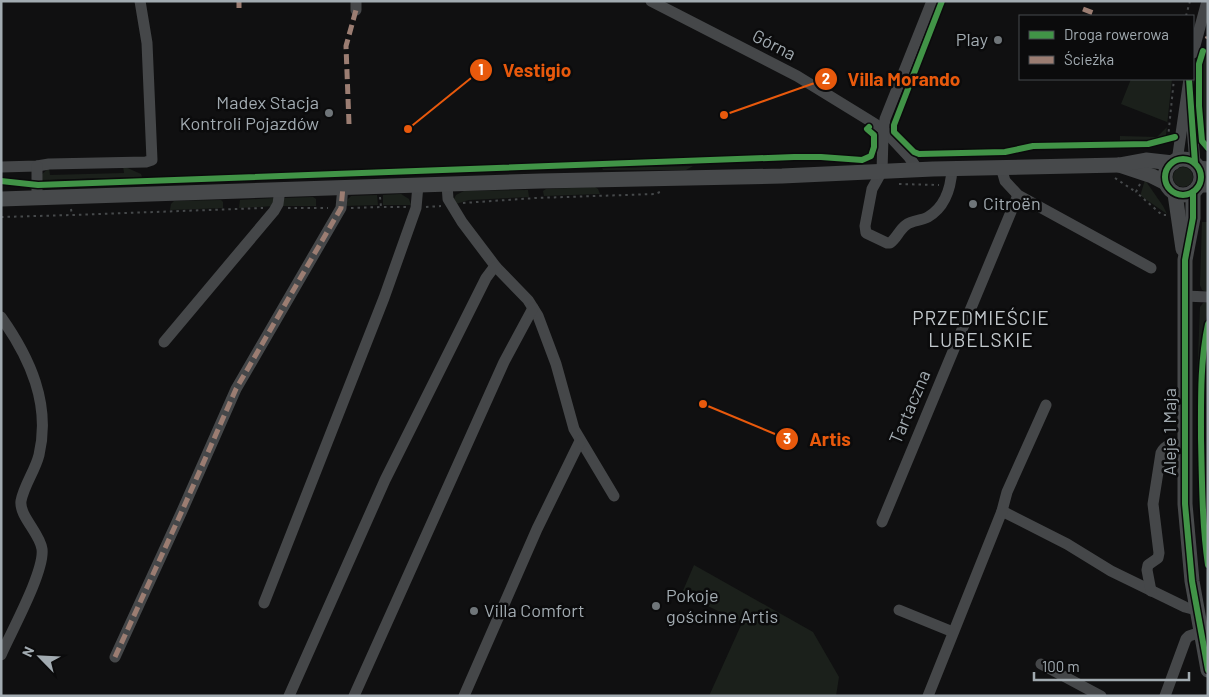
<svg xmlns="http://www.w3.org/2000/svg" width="1209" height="697" font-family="Barlow,sans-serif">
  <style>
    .green { fill: #1b201b }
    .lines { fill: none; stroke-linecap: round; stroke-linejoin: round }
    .path { stroke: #46494b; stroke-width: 2; stroke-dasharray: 2.5 4; stroke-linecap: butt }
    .minor { stroke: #454749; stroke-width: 11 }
    .major { stroke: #47494b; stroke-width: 15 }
    .quiet { stroke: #9b7d72; stroke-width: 5; stroke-dasharray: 10 5; stroke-linecap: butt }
    .cycleway-casing { stroke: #0b0b0c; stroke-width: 9 }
    .cycleway { stroke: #419447; stroke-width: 6 }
    .poi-dot { fill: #6f7579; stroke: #0b0b0c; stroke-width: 2 }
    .labels { text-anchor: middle; stroke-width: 5; stroke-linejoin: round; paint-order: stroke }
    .poi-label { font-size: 18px; fill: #a2abb1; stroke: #0b0b0c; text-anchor: start }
    .street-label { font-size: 18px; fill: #a2abb1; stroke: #0b0b0c }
    .neighbourhood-label { font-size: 19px; letter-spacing: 1px; fill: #c3c9cd; stroke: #0b0b0c }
    .leader { fill: none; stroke: #e8590c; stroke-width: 2 }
    .callout-dot { fill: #e8590c; stroke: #0b0b0c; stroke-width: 2 }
    .mark-label { font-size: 15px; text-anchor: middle; font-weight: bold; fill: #fff }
    .callout-label { font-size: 19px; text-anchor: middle; font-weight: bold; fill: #e8590c; stroke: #0b0b0c; stroke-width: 5; stroke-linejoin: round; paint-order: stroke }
  </style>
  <rect width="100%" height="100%" fill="#101011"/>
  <g class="green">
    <path d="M1206,50H1208V143C1205,138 1207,133 1205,128C1197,107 1198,71 1206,50Z"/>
    <path d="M1131,79H1172L1166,135L1149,140L1120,141V136L1157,137L1167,127V122L1121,104Z"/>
    <path d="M123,166L141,174L142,177L41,180V175L49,168L50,175L124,173Z"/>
    <path d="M693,166L686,170H603L602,168Z"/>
    <circle cx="1183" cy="177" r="10"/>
    <path d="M1145,180L1163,206L1167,214L1141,196V193Z"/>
    <path d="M595,187L598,189L600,194L544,196L543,191L546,189Z"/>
    <path d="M528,190L529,197L469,200L456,204L454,199L456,195L464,191Z"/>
    <path d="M401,194L409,199L411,205H383V195Z"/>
    <path d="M377,195L378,205L345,206L347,200L351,196Z"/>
    <path d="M313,197L316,199V206H281L283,199L285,198Z"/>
    <path d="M274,198V206L239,208L240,200Z"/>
    <path d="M221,200L223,202V208L170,210L171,204L174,201Z"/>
    <path d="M1202,222H1208V292L1202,290L1200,285Z"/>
    <path d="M1208,302V311L1201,344L1198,383L1197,382L1200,307L1203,303Z"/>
    <path d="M694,565L813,632L839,677L836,696H709L742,623L682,593Z"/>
  </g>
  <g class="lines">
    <g class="path">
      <path d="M1186,16L1190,1"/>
      <path d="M1168,138L1174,79"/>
      <path d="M1115,178L1136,192"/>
      <path d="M899,184L939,185"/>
      <path d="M1140,184L1136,192L1162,215H1166"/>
      <path d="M380,197L381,207H406"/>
      <path d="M463,203L536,198L655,194L660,192"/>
      <path d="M426,207L441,206"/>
      <path d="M288,208H328"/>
      <path d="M351,208L381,207"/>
      <path d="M71,209L72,215L263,208"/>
      <path d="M1,217L72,215"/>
    </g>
    <g class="minor">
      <path d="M356,1V10"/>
      <path d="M651,1L797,76L867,119L883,129L909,157L918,170"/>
      <path d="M932,1L885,119L883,137L882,171L872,189L865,226L866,233L887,243H890C897,238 899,230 906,225C912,220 921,221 928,217C945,207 951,187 952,169"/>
      <path d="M1193,53L1207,1"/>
      <path d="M1190,103L1195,163"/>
      <path d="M1177,161L1189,79"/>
      <path d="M1198,166L1208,167"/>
      <path d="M1,167L37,166L49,164L146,162L152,160L147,43L140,1"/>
      <path d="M1001,167L1005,181L1018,195L1151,268"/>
      <path d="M447,184L448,199L462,222L496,267L528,300L538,316L556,364L574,429L614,496"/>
      <path d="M1199,187H1208"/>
      <path d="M37,198V166"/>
      <path d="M1185,296L1208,297"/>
      <path d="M1,317C30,358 51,404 39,455C35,471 24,485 21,501C19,516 40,533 42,549C45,571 11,632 1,655"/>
      <path d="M164,342L274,211L278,204L280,189"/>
      <path d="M1002,511L1067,544L1111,571L1185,607L1196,610"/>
      <path d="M882,522L1018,195"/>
      <path d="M1151,591L1147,570L1148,565L1158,558L1159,553L1153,504L1161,453C1166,443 1174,444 1185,443"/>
      <path d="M264,603L384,298L416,208L418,185"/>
      <path d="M899,610L953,632"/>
      <path d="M115,657L182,511L236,389L341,208L343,187"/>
      <path d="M1041,664L1101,696"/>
      <path d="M289,696L385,480L486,278L492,270L496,267"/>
      <path d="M354,696L504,362L533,308"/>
      <path d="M464,696L537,529L580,441"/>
      <path d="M928,696L1002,511L1007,492L1046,405"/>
      <path d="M1165,696L1186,639L1189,636L1201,632"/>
    </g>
    <g class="major">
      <circle cx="1183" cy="177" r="18"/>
      <path d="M1119,165L1152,176L1166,183"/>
      <path d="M1193,192V218L1185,260V504L1192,581L1208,670"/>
      <path d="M1175,194L1183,249"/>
      <path d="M1,199L541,181L782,176L933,169L1119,165L1146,160L1173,163"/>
    </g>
    <g class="quiet">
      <path d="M239,1V8"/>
      <path d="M1083,9L1096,14"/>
      <path d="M1207,39L1208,37"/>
      <path d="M349,124L346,46L356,10"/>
      <path d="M115,657L182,511L236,389L341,208L343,187"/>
    </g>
    <g class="cycleway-casing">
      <g id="cycleway">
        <path d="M942,1L894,125V132L914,152L919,154L1005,152L1033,146L1148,144L1175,137"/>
        <path d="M1203,51L1199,64V106L1202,141L1208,148"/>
        <path d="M1189,79L1195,163"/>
        <circle cx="1183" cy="177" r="18"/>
        <path d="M1,181L38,185L794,157H821L862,160L871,156L874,147V135L867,129L869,127"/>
        <path d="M1193,192V218L1185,260V504L1192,581L1208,670"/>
        <path d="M1208,324C1200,362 1201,400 1201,438C1202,481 1202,523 1208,565"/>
      </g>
    </g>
    <use href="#cycleway" class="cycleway"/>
  </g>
  <g class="poi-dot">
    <circle cx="998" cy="40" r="5"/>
    <circle cx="329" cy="113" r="5"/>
    <circle cx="973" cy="204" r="5"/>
    <circle cx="656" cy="606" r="5"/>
    <circle cx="474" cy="611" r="5"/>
  </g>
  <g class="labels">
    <g class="poi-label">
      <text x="988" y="46" text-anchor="end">Play</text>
      <text x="319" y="109" text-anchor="end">Madex Stacja<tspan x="319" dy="21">Kontroli Pojazdów</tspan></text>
      <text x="983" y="210">Citroën</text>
      <text x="666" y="602">Pokoje<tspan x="666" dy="21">gościnne Artis</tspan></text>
      <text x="484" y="617">Villa Comfort</text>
    </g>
    <g class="street-label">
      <text transform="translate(774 45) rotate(27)" y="6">Górna</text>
      <text transform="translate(910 407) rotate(-67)" y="6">Tartaczna</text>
      <text transform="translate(1170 432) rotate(-90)" y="6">Aleje 1 Maja</text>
    </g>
    <g class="neighbourhood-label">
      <text x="981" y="325">PRZEDMIEŚCIE<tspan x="981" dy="22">LUBELSKIE</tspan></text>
    </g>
  </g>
  <path class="leader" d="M408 129L481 70M724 115L826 79M703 404L787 439"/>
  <g class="callout-dot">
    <circle cx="408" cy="129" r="5"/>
    <circle cx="724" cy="115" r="5"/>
    <circle cx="703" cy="404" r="5"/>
    <circle cx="481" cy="70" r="12"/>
    <circle cx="826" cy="79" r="12"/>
    <circle cx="787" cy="439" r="12"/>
  </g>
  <g class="mark-label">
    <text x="481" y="75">1</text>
    <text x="826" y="84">2</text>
    <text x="787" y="444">3</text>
  </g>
  <g class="callout-label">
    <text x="537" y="77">Vestigio</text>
    <text x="904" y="86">Villa Morando</text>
    <text x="830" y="446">Artis</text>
  </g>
  <rect width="1209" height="697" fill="none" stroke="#a2abb1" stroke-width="5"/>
  <rect x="1019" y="15" width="175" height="65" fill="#0b0b0c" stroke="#474b4e"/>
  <rect x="1029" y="31" width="25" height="8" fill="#419447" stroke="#474b4e"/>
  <text x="1064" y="40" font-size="15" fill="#a2abb1">Droga rowerowa</text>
  <rect x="1029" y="56" width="25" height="8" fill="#9b7d72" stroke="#474b4e"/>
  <text x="1064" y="65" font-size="15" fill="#a2abb1">Ścieżka</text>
  <g transform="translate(40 657) rotate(294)" stroke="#0b0b0c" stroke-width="4" paint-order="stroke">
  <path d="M0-4L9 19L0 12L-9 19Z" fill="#a2abb1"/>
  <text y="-8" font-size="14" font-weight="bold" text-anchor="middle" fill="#a2abb1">N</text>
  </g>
  <path d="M1034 672v8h155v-8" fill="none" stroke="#a2abb1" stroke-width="2.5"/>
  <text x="1042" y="672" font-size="15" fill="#a2abb1" stroke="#0b0b0c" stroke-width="4" paint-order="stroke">100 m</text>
</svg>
